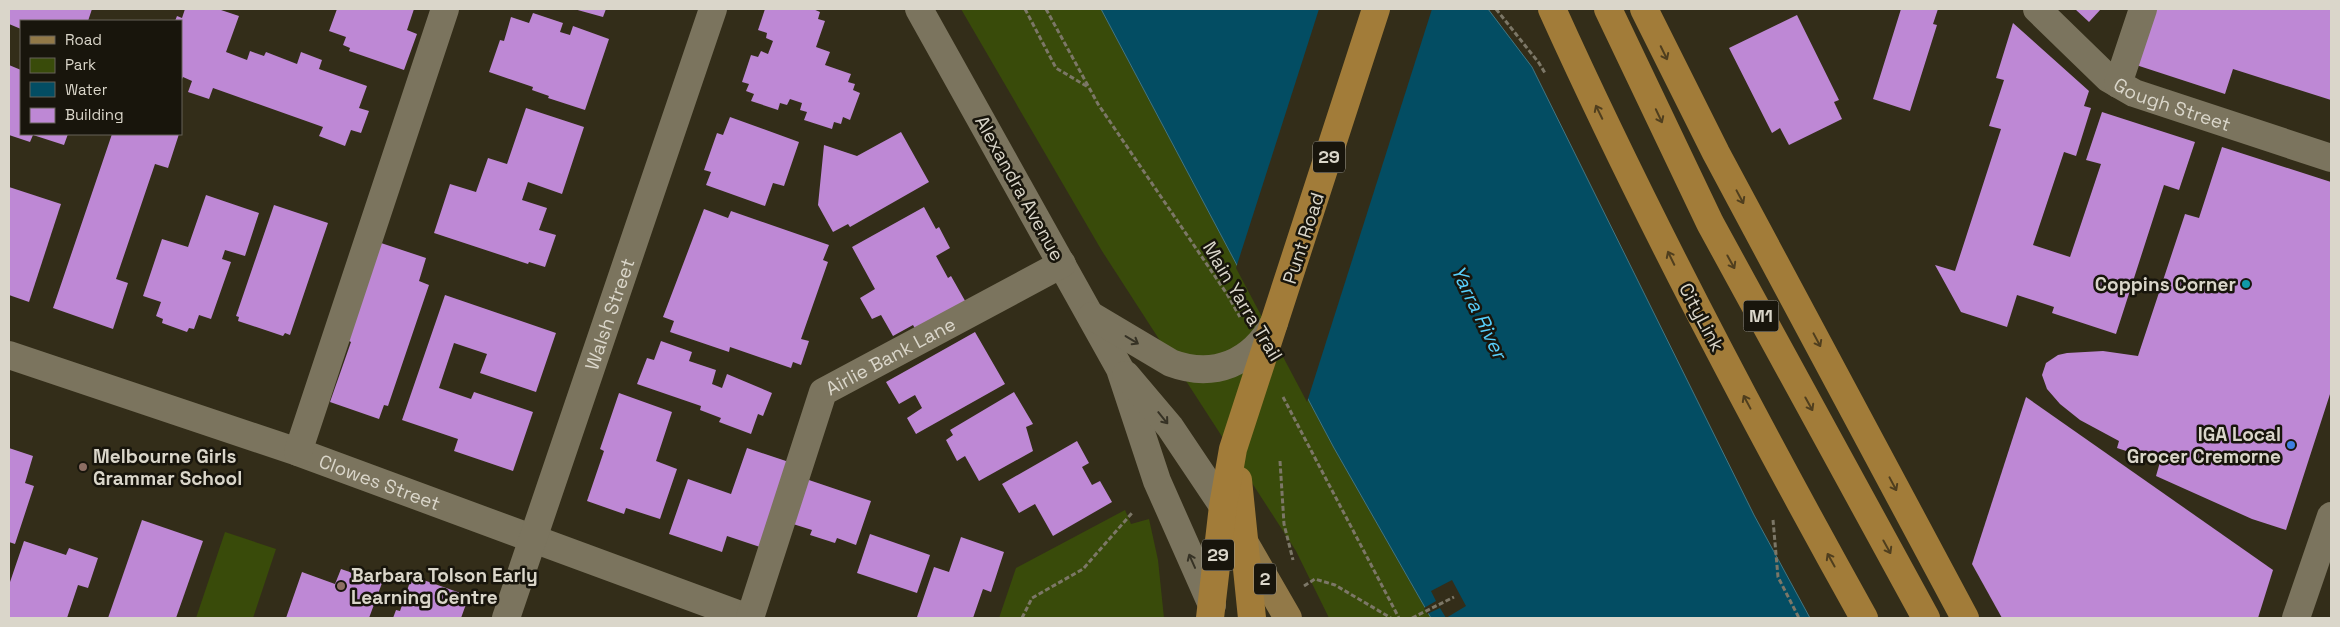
<svg xmlns="http://www.w3.org/2000/svg" width="2340" height="627" font-family="'Space Grotesk',sans-serif">
  <style>
    .green { fill: #394b0a }
    .water { fill: #034d63; stroke: #447682 }
    .pier { fill: #332d19 }
    .building { fill: #be88d5 }
    .lines { fill: none; stroke-linecap: round; stroke-linejoin: round }
    .path { stroke: #7c7767; stroke-width: 3; stroke-dasharray: 5 2.5; stroke-linecap: butt }
    .minor { stroke: #7b745e; stroke-width: 28 }
    .major { stroke: #927948; stroke-width: 28 }
    .highway { stroke: #a27c39; stroke-width: 28 }
    .oneway { stroke: #4f3e1e }
    .oneway2 { stroke: #363225 }
    .culture-dot { fill: #0f9aa8; stroke: #18150c; stroke-width: 2 }
    .shop-dot { fill: #3f7fe0; stroke: #18150c; stroke-width: 2 }
    .education-dot { fill: #8d6e63; stroke: #18150c; stroke-width: 2 }
    .labels { text-anchor: middle; stroke-width: 5; stroke-linejoin: round; paint-order: stroke }
    .shield { fill: #18150c; stroke: #a09c91; stroke-width: 1 }
    .shield-label { font-size: 18px; font-weight: bold; fill: #dad6ca }
    .street-label { font-size: 19px; fill: #dad6ca; stroke: #18150c }
    .poi-label { font-size: 19px; font-weight: bold; fill: #dad6ca; stroke: #18150c; text-anchor: end }
    .water-label { font-size: 20px; font-style: italic; fill: #58cffb; stroke: #18150c }
  </style>
  <rect width="100%" height="100%" fill="#332d19"/>
  <g class="green">
    <path d="M961,9H1101L1334,448L1431,618H1329L1296,551L1102,251Z"/>
    <path d="M1125,510L1131,524L1149,519L1158,560L1164,618H999L1016,568Z"/>
    <path d="M225,532L276,549L253,618H196Z"/>
  </g>
  <path class="water" d="M1101,9H1488L1532,67L1754,515L1810,618H1431L1334,448Z"/>
  <g class="pier">
    <path d="M1319,9H1432L1307,402L1236,268Z"/>
    <path d="M1452,580L1466,606L1446,618L1440,608L1427,614L1424,608L1436,601L1431,591Z"/>
  </g>
  <g class="building">
    <path d="M9,9H92L88,21H21V29L9,24Z"/>
    <path d="M185,9H218L239,16L226,52L247,60L250,51L264,56L266,52L297,64L301,52L322,60L319,69L367,86L359,108L369,111L361,133L351,130L345,146L319,136L323,127L213,88L209,99L188,92L192,81L183,77L181,81V21H175L177,16L182,18Z"/>
    <path d="M337,9H414L407,30L417,34L404,70L349,51L350,48L343,45L346,37L329,31Z"/>
    <path d="M574,9H606L603,17Z"/>
    <path d="M765,9H813L820,12L818,19L825,21L816,47L830,52L825,65L851,74L848,82L855,84L853,90L860,93L850,120L843,117L841,124L834,122L832,129L804,120L807,112L800,110L802,103L790,99L787,105L780,103L778,110L751,101L754,94L746,91L749,84L742,82L751,55L758,57L761,51L768,54L773,41L766,38L767,33L758,30Z"/>
    <path d="M1901,9H1938L1933,24L1937,25L1910,111L1873,99Z"/>
    <path d="M2075,9H2101L2089,22Z"/>
    <path d="M2148,9H2331V100L2233,69L2225,94L2130,63Z"/>
    <path d="M533,13L563,23L560,32L570,35L573,26L609,39L585,110L548,98L549,96L532,90L533,87L489,72L500,40L504,41L511,17L529,23Z"/>
    <path d="M1797,15L1839,100L1834,102L1842,119L1789,145L1780,128L1772,133L1729,48Z"/>
    <path d="M2013,23L2089,91L2084,106L2091,108L2076,156L2064,152L2033,245L2070,257L2101,164L2086,160L2102,112L2195,142L2179,190L2164,185L2116,334L2052,313L2054,307L2017,295L2007,327L1961,312L1935,265L1955,271L2001,129L1989,126L2004,80L1996,78Z"/>
    <path d="M9,65L21,70V134H68L64,145L33,135L30,142L9,135Z"/>
    <path d="M526,108L584,127L562,194L528,182L522,200L547,208L539,230L556,235L545,267L529,262L528,264L434,233L450,184L476,192L488,158L507,164Z"/>
    <path d="M730,117L799,142L784,186L773,183L765,206L706,185L711,172L704,170L717,133L723,135Z"/>
    <path d="M901,132L929,182L850,227L848,224L833,232L818,205L824,145L857,156Z"/>
    <path d="M112,134H179L168,168L155,164L116,279L128,283L113,329L53,308Z"/>
    <path d="M2222,147L2331,182V391L2286,530L2252,519L2156,476L2160,462L2117,448L2119,441L2080,420L2060,404L2047,389L2042,375L2046,363L2058,355L2067,353L2103,351L2138,356L2185,214L2199,218Z"/>
    <path d="M9,187L61,204L29,302L9,295Z"/>
    <path d="M206,195L259,213L245,256L225,250L222,259L231,262L211,319L199,315L194,329L189,328L187,332L162,323L163,319L156,316L161,302L143,296L162,239L188,247Z"/>
    <path d="M274,205L328,223L290,335L285,333L283,336L238,321L239,317L236,316Z"/>
    <path d="M924,207L936,229L939,227L950,248L936,256L948,278L951,276L968,306L918,334L913,325L893,336L881,315L872,319L860,298L875,289L852,247Z"/>
    <path d="M704,209L728,218L731,211L829,245L823,260L828,262L801,339L809,341L801,365L793,362L791,368L730,347L729,352L670,332L674,321L663,317Z"/>
    <path d="M372,240L426,258L419,281L429,285L388,406L384,405L379,419L330,402L351,342L347,340Z"/>
    <path d="M445,295L556,333L536,392L480,373L487,354L454,343L439,388L471,399L474,392L533,412L513,471L454,451L458,439L402,420Z"/>
    <path d="M975,332L1005,384L916,434L907,418L922,408L915,395L899,404L886,382Z"/>
    <path d="M661,341L692,352L689,361L716,370L712,384L722,388L727,374L772,393L763,416L758,414L751,434L719,422L721,418L700,410L701,406L637,384L647,358L654,360Z"/>
    <path d="M1014,392L1033,424L1026,427L1033,451L979,481L965,456L957,461L946,440L953,435L950,430Z"/>
    <path d="M619,393L672,412L656,461L677,469L660,519L626,508L624,514L587,501L604,451L600,449Z"/>
    <path d="M2026,397L2273,570L2258,618H2002L1972,564Z"/>
    <path d="M1077,441L1089,463L1082,467L1092,485L1100,481L1112,502L1053,536L1035,504L1019,513L1002,484Z"/>
    <path d="M9,448L33,456L25,483L34,486L15,544L9,542Z"/>
    <path d="M747,448L792,463L763,548L727,536L722,552L669,534L688,479L731,494Z"/>
    <path d="M803,478L871,501L856,545L837,538L835,543L810,535L812,530L793,524Z"/>
    <path d="M142,520L203,541L176,618H108Z"/>
    <path d="M870,534L930,555L917,593L857,573Z"/>
    <path d="M961,537L1004,552L991,592L983,589L973,618L917,617L934,567L949,572Z"/>
    <path d="M24,541L66,555L69,548L98,558L88,588L78,585L67,618H9V585Z"/>
    <path d="M341,569L382,583L369,618H286L302,572L335,584Z"/>
    <path d="M412,576L469,596L461,618H393L396,610L400,611Z"/>
  </g>
  <g class="lines">
    <g class="path">
      <path d="M1025,9L1056,68L1088,87"/>
      <path d="M1046,9L1098,104L1227,294L1240,317"/>
      <path d="M1496,9L1539,63L1545,73"/>
      <path d="M1283,397L1399,618"/>
      <path d="M1280,461L1284,524L1293,560"/>
      <path d="M1773,520L1778,577L1799,618"/>
      <path d="M1304,586L1315,579L1335,585L1391,618"/>
      <path d="M1022,618L1032,598L1083,569L1132,513"/>
      <path d="M1412,618L1454,597"/>
    </g>
    <g class="minor">
      <path d="M919,9L1120,369L1157,481L1212,605"/>
      <path id="s1" d="M2037,9L2108,78L2134,93L2331,158"/>
      <path d="M2118,84L2143,9"/>
      <path d="M1092,316L1171,363C1214,379 1252,363 1274,323"/>
      <path id="s2" d="M9,355L298,452L748,618"/>
      <path d="M1126,375L1170,427L1223,506"/>
      <path d="M298,452L445,9"/>
      <path id="s3" d="M506,618L713,9"/>
      <path id="s4" d="M750,618L823,392L1062,264"/>
      <path d="M2296,618L2331,516"/>
    </g>
    <path class="major" d="M1243,540L1288,618"/>
    <g class="highway">
      <path d="M1552,9C1646,217 1753,419 1864,618"/>
      <path d="M1608,9L1710,223L1926,618"/>
      <path d="M1644,9L1716,153L1965,618"/>
      <path d="M1238,480L1252,618"/>
      <path d="M1210,618L1223,506L1233,449L1376,9"/>
    </g>
  </g>
  <defs><path id="oneway-shaft" d="M-6 0H5M1.5-3L5.5 0L1.5 3" fill="none" stroke-width="1.6" stroke-linecap="round" stroke-linejoin="round" transform="scale(1.25)"/></defs>
  <g class="oneway">
    <use href="#oneway-shaft" transform="translate(1664 53) rotate(64)"/>
    <use href="#oneway-shaft" transform="translate(1599 112) rotate(-116)"/>
    <use href="#oneway-shaft" transform="translate(1659 116) rotate(65)"/>
    <use href="#oneway-shaft" transform="translate(1740 197) rotate(62)"/>
    <use href="#oneway-shaft" transform="translate(1671 258) rotate(-116)"/>
    <use href="#oneway-shaft" transform="translate(1731 262) rotate(61)"/>
    <use href="#oneway-shaft" transform="translate(1817 340) rotate(62)"/>
    <use href="#oneway-shaft" transform="translate(1747 402) rotate(-118)"/>
    <use href="#oneway-shaft" transform="translate(1809 404) rotate(61)"/>
    <use href="#oneway-shaft" transform="translate(1893 484) rotate(62)"/>
    <use href="#oneway-shaft" transform="translate(1887 547) rotate(61)"/>
    <use href="#oneway-shaft" transform="translate(1831 560) rotate(-119)"/>
  </g>
  <g class="oneway2">
    <use href="#oneway-shaft" transform="translate(1132 340) rotate(31)"/>
    <use href="#oneway-shaft" transform="translate(1163 418) rotate(51)"/>
    <use href="#oneway-shaft" transform="translate(1192 561) rotate(-114)"/>
  </g>
  <circle class="culture-dot" cx="2246" cy="284" r="5"/>
  <circle class="shop-dot" cx="2291" cy="445" r="5"/>
  <g class="education-dot">
    <circle cx="83" cy="467" r="5"/>
    <circle cx="341" cy="586" r="5"/>
  </g>
  <g class="labels">
    <g class="shield">
      <rect x="1313" y="141.5" width="32" height="31" rx="4"/>
      <rect x="1743.5" y="300.5" width="35" height="31" rx="4"/>
      <rect x="1202" y="539.5" width="32" height="31" rx="4"/>
      <rect x="1254" y="563.5" width="22" height="31" rx="4"/>
    </g>
    <g class="shield-label">
      <text x="1329" y="163">29</text>
      <text x="1761" y="322">M1</text>
      <text x="1218" y="561">29</text>
      <text x="1265" y="585">2</text>
    </g>
    <g class="street-label">
      <text dy="7" stroke="none"><textPath href="#s1" startOffset="169">Gough Street</textPath></text>
      <text transform="translate(1020 188) rotate(61)" y="7">Alexandra Avenue</text>
      <text transform="translate(1303 238) rotate(-72)" y="7">Punt Road</text>
      <text transform="translate(1243 301) rotate(59)" y="7">Main Yarra Trail</text>
      <text dy="7" stroke="none"><textPath href="#s3" startOffset="321">Walsh Street</textPath></text>
      <text transform="translate(1702 317) rotate(62)" y="7">CityLink</text>
      <text dy="7" stroke="none"><textPath href="#s4" startOffset="314">Airlie Bank Lane</textPath></text>
      <text dy="7" stroke="none"><textPath href="#s2" startOffset="392">Clowes Street</textPath></text>
    </g>
    <g class="poi-label">
      <text x="2236" y="291">Coppins Corner</text>
      <text x="2281" y="441">IGA Local<tspan x="2281" dy="22">Grocer Cremorne</tspan></text>
      <text x="93" y="463" text-anchor="start">Melbourne Girls<tspan x="93" dy="22">Grammar School</tspan></text>
      <text x="351" y="582" text-anchor="start">Barbara Tolson Early<tspan x="351" dy="22">Learning Centre</tspan></text>
    </g>
    <g class="water-label">
      <text transform="translate(1479 312) rotate(64)" y="7">Yarra River</text>
    </g>
  </g>
  <rect width="2340" height="627" fill="none" stroke="#dad6ca" stroke-width="20"/>
  <rect x="20" y="20" width="162" height="115" fill="#18150c" stroke="#666258"/>
  <rect x="30" y="36" width="25" height="8" fill="#927948" stroke="#666258"/>
  <text x="65" y="45" font-size="15" fill="#dad6ca">Road</text>
  <rect x="30" y="58" width="25" height="15" fill="#394b0a" stroke="#666258"/>
  <text x="65" y="70" font-size="15" fill="#dad6ca">Park</text>
  <rect x="30" y="82" width="25" height="15" fill="#034d63" stroke="#666258"/>
  <text x="65" y="95" font-size="15" fill="#dad6ca">Water</text>
  <rect x="30" y="108" width="25" height="15" fill="#be88d5" stroke="#666258"/>
  <text x="65" y="120" font-size="15" fill="#dad6ca">Building</text>
</svg>
